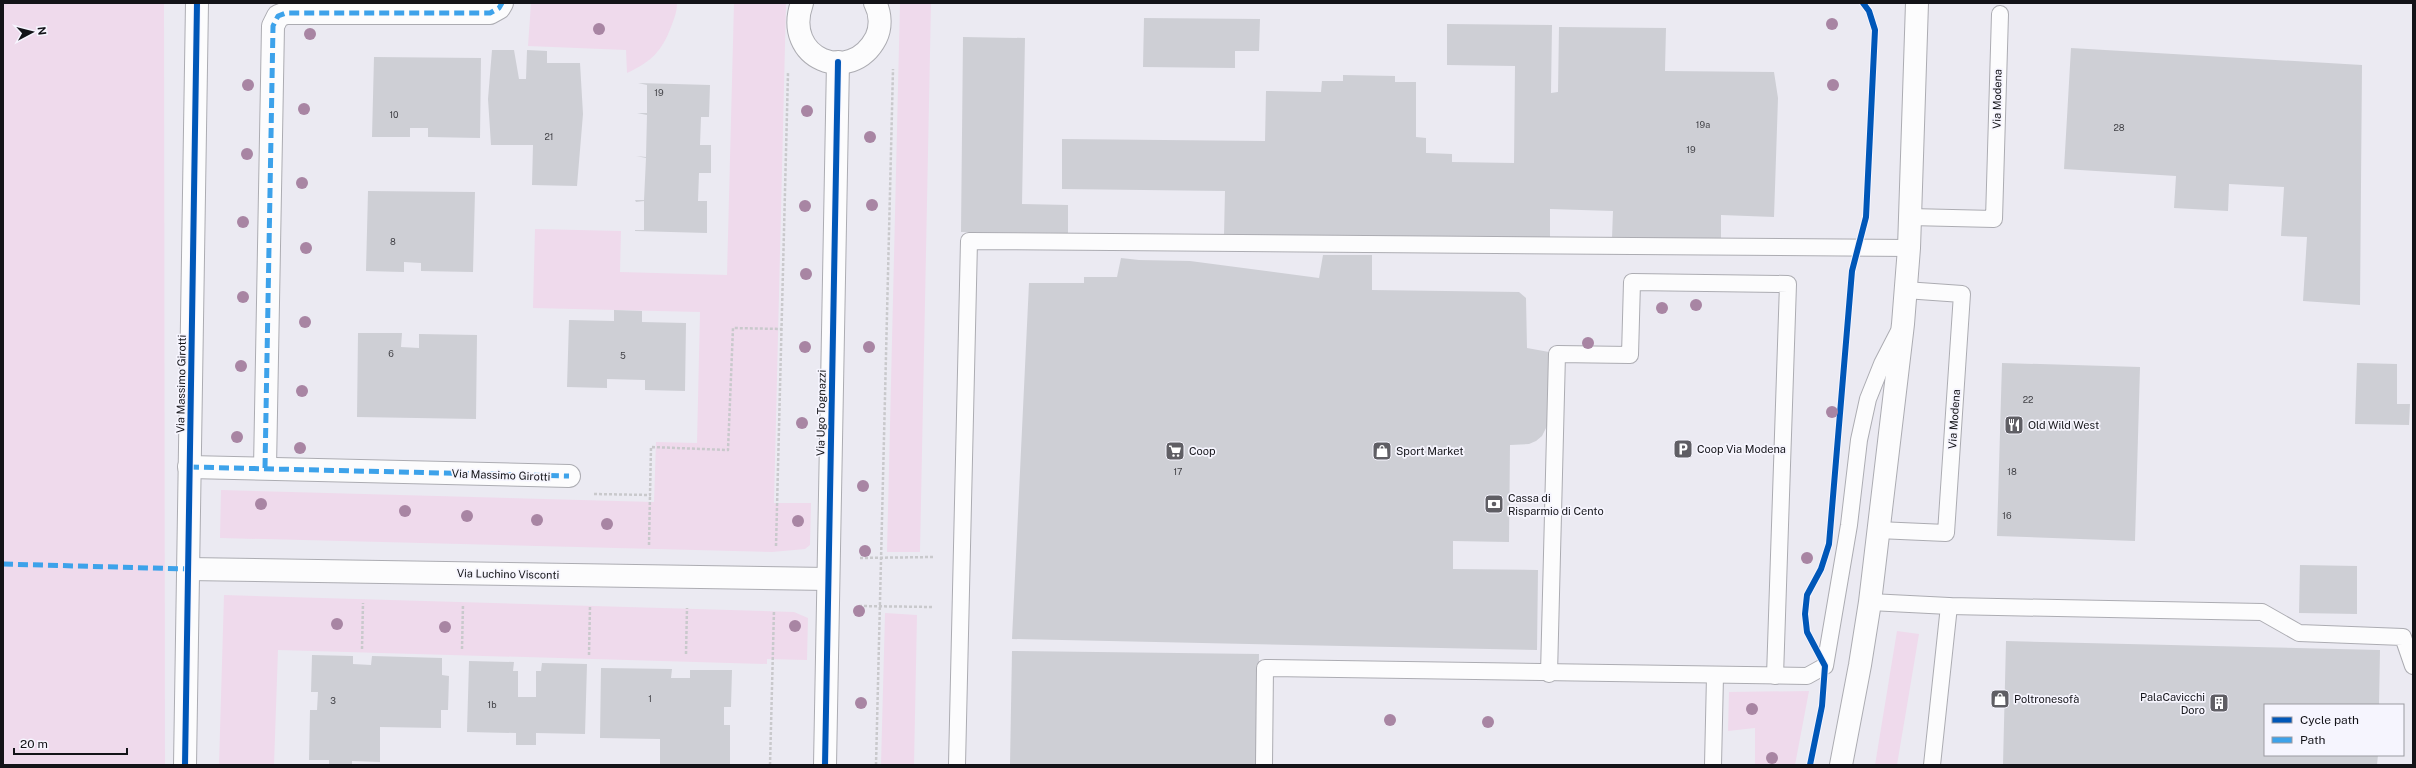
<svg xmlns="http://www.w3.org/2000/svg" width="2416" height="768" font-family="'Public Sans',sans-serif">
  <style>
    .green { fill: #efdaec }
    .building { fill: #cecfd5 }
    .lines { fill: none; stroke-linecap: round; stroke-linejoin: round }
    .service-casing { stroke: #acacb2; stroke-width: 18 }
    .minor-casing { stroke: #acacb2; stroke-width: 24 }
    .secondary-casing { stroke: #acacb2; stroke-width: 24 }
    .path { stroke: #c9c9cc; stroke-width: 2.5; stroke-dasharray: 3 2; stroke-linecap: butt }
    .service { stroke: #fcfcfd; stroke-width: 16 }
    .minor { stroke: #fcfcfd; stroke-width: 22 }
    .secondary { stroke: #fcfcfd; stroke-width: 22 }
    .quiet { stroke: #3da2ea; stroke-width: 5; stroke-dasharray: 10 5; stroke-linecap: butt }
    .cycleway-casing { stroke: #f6f5fe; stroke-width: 8 }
    .cycleway { stroke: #0057b8; stroke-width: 6 }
    .tree { fill: #a885a3 }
    .labels { text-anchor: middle; stroke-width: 3.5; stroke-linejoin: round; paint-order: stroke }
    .number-label { font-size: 9px; fill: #424247 }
    .street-label { font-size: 11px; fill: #131318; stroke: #f6f5fe }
    .poi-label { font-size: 11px; fill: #131318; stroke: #f6f5fe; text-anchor: start }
  </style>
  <rect width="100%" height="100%" fill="#ebeaf2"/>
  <g class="green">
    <path d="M3,3H164L165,765H3Z"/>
    <path d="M531,3H677C677,12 674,19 671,27C662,51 651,62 627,73L626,50L528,46Z"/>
    <path d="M734,3H786L774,503H811L810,545L805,549L772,552L220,538L221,490L654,502L656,442L697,443L700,312L533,308L535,229L621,231L620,272L727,275Z"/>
    <path d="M900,3H931L920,552H887Z"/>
    <path d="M224,595L794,612L808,618L807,660L767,659V664L278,650L274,765H219Z"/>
    <path d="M885,613L917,615L914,765H881Z"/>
    <path d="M1897,631L1919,634L1897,765H1875Z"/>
    <path d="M1809,691L1795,765H1755V728L1728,731L1729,692Z"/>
  </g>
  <g class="building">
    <path d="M1144,18L1260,19L1259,51H1235V68L1143,67Z"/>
    <path d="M1447,24L1552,25L1551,93L1558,92L1559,27L1666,28L1665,71L1774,72L1778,98L1774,217L1721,215V241L1612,238L1613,211L1550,209V238L1224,235L1225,191L1062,189V139L1265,141L1266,91L1321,92L1322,81H1343V75L1395,76V82H1416V137L1426,138V153L1452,154V162L1514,163L1515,66L1447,65Z"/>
    <path d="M963,37L1025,38L1022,204L1068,205V233L961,232Z"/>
    <path d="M2071,48L2362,65L2360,305L2303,301L2307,237L2281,236L2284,187L2229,184L2228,211L2174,208L2176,176L2064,169Z"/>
    <path d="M492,50H514L519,79H526L527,50L547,51V63H580L583,114L577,186L532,185L533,145H491L488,99Z"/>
    <path d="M374,57L481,58L480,138L428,137V128H410V137H372Z"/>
    <path d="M638,83L710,85L709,117H701L700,145H711V173H699L698,201H707V233L635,231V230H644V201L636,202L635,200H644L646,158L636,156L646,157L647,115L637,113H647V85Z"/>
    <path d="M368,191L475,192L473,272L421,271V263L404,262V272L366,271Z"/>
    <path d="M1323,255H1372V290L1519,292L1526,298L1527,348L1549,352L1548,424L1542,436L1536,441L1529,444L1510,445L1509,542L1453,541V569L1538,570L1537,650L1012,639L1029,283H1084V277H1117L1121,258L1139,260L1190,261L1319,278Z"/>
    <path d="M614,310L642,311V322L686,323L685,391L645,390V380L607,379V388L567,387L569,320L614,321Z"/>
    <path d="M358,333H402L401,347L419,348V334L477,335L476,419L357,417Z"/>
    <path d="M2002,363L2140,367L2135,541L1997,536Z"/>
    <path d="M2357,363L2397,364V404H2410L2409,425L2355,424Z"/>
    <path d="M2300,565L2357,566V614L2299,613Z"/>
    <path d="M2006,641L2380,650L2379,705H2265V755H2378L2377,765H2003Z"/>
    <path d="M1012,651L1259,654L1257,765H1010Z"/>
    <path d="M312,655L353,656V664L371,665L372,656L442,658V675L449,676L448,710H441V728L380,727V762L352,761V765H329V760H309L310,710H317L318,692H311Z"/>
    <path d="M469,661L514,662L513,671H518V697H536V671H541L542,663L587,664L585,734L536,733V745H516V733L467,732Z"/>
    <path d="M601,668L672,669L671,678H690V670H732L731,707H724V725H730V765H660V739L600,738Z"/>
  </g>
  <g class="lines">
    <g class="service-casing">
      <g id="service">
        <path d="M1910,217L1994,219L2000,14"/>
        <path d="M1878,530L1946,533L1962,294L1905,290"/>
        <path d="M1870,602L1949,606L2262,612L2299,633L2403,637L2413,666"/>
        <path d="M1549,674L1557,354L1630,355L1632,282L1788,284L1775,676"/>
        <path d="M957,765L969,241L1909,248"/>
        <path d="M1264,765L1265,668L1807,676L1825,666L1849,525L1859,440L1868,399L1882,364L1898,333"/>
        <path d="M1713,765L1715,676"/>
        <path d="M1932,765L1949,606"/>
      </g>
    </g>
    <g class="minor-casing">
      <g id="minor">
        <path d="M802,3C782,59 851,86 876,38C881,28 881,14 875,3"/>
        <path d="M189,467L569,476"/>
        <path d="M265,468L273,26L278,16L286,13H490L499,8L502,3"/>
        <path d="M188,569L828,579"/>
        <path d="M185,765L197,3"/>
        <path d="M825,765L838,62"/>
      </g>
    </g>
    <g class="secondary-casing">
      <path id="secondary" d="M1841,765L1860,665L1870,602L1903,324L1909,248L1917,3"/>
    </g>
    <g class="path">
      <path d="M594,494L650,495L651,447L728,450L733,328L782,329"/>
      <path d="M649,545L650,495"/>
      <path d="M776,546L788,73"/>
      <path d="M860,558L933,557"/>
      <path d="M859,606L932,607"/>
      <path d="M362,649L363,603"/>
      <path d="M462,649L463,604"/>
      <path d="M686,654L687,608"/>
      <path d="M589,655L590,606"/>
      <path d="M770,765L774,610"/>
      <path d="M876,765L893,69"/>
    </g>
    <use href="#service" class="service"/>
    <use href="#minor" class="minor"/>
    <use href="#secondary" class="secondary"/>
    <g class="quiet">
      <path d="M189,467L569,476"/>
      <path d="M265,468L273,26L278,16L286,13H490L499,8L502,3"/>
      <path d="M3,564L188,569"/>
    </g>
    <g class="cycleway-casing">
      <g id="cycleway">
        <path d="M185,765L197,3"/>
        <path d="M825,765L838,62"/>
        <path d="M1810,765L1822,706L1825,666L1807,632L1805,614L1807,595L1821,569L1829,544L1852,271L1866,217L1875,30L1869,11L1863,3"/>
      </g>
    </g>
    <use href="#cycleway" class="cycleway"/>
  </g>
  <g class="tree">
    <circle cx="1832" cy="24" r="6"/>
    <circle cx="599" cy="29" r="6"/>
    <circle cx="310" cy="34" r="6"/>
    <circle cx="248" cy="85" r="6"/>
    <circle cx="1833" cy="85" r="6"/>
    <circle cx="304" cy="109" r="6"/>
    <circle cx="807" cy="111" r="6"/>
    <circle cx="870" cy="137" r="6"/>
    <circle cx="247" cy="154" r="6"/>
    <circle cx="302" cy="183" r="6"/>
    <circle cx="872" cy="205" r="6"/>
    <circle cx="805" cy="206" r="6"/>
    <circle cx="243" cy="222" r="6"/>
    <circle cx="306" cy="248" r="6"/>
    <circle cx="806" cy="274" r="6"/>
    <circle cx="243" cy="297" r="6"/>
    <circle cx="1696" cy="305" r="6"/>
    <circle cx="1662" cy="308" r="6"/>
    <circle cx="305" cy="322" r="6"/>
    <circle cx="1588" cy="343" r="6"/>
    <circle cx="805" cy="347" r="6"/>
    <circle cx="869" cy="347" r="6"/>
    <circle cx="241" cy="366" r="6"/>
    <circle cx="302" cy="391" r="6"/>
    <circle cx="1832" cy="412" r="6"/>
    <circle cx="802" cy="423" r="6"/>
    <circle cx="237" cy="437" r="6"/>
    <circle cx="300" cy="448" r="6"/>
    <circle cx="863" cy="486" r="6"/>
    <circle cx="261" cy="504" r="6"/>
    <circle cx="405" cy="511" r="6"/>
    <circle cx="467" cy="516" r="6"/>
    <circle cx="537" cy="520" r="6"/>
    <circle cx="798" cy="521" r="6"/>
    <circle cx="607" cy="524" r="6"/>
    <circle cx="865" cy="551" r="6"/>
    <circle cx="1807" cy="558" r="6"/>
    <circle cx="859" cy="611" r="6"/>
    <circle cx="337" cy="624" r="6"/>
    <circle cx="795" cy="626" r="6"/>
    <circle cx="445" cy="627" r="6"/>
    <circle cx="861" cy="703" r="6"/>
    <circle cx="1752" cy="709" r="6"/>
    <circle cx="1390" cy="720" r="6"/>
    <circle cx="1488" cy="722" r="6"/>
    <circle cx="1772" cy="758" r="6"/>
  </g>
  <defs>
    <g id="restaurant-square" transform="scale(1)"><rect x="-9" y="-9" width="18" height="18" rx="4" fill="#5f5e64" stroke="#f6f5fe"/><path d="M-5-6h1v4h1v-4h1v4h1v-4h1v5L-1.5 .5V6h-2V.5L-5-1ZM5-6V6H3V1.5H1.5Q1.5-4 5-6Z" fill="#fff"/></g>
    <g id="parking-square" transform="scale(1)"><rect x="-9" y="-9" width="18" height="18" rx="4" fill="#5f5e64" stroke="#f6f5fe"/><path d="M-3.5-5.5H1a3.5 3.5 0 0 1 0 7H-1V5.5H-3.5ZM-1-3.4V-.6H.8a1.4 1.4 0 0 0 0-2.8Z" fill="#fff"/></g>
    <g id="supermarket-square" transform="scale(1)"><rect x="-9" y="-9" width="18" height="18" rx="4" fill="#5f5e64" stroke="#f6f5fe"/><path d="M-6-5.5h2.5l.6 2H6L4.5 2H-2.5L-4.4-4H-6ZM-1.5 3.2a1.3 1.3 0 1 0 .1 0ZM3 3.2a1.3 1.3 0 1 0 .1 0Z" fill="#fff"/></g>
    <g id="shop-square" transform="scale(1)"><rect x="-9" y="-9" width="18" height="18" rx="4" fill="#5f5e64" stroke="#f6f5fe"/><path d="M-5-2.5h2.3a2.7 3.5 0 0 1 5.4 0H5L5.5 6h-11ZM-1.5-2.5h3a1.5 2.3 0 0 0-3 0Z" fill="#fff"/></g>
    <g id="bank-square" transform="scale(1)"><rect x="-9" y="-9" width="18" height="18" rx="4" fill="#5f5e64" stroke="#f6f5fe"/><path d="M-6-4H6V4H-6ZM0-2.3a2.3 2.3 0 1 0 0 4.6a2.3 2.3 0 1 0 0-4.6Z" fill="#fff"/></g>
    <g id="building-square" transform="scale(1)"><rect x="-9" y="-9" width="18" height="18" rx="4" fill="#5f5e64" stroke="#f6f5fe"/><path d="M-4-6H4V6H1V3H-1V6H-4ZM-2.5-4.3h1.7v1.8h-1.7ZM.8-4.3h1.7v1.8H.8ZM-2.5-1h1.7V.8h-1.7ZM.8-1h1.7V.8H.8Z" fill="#fff"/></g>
  </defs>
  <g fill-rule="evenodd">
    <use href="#restaurant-square" x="2014" y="425"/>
    <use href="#parking-square" x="1683" y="449"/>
    <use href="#supermarket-square" x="1175" y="451"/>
    <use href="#shop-square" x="1382" y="451"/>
    <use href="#bank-square" x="1494" y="504"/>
    <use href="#shop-square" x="2000" y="699"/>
    <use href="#building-square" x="2219" y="703"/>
  </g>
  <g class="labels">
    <g class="number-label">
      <text x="659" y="96">19</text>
      <text x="394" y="118">10</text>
      <text x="1703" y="128">19a</text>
      <text x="2119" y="131">28</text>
      <text x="549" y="140">21</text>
      <text x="1691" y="153">19</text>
      <text x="393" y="245">8</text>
      <text x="391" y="357">6</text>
      <text x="623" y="359">5</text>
      <text x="2028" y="403">22</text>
      <text x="1178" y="475">17</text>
      <text x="2012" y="475">18</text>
      <text x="2007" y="519">16</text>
      <text x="650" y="702">1</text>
      <text x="333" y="704">3</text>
      <text x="492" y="708">1b</text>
    </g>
    <g class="street-label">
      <text transform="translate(1997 99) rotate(-89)" y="4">Via Modena</text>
      <text transform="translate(181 384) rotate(-89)" y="4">Via Massimo Girotti</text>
      <text transform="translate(821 413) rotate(-89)" y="4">Via Ugo Tognazzi</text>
      <text transform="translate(1954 419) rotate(-86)" y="4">Via Modena</text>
      <text transform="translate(501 475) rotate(2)" y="4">Via Massimo Girotti</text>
      <text transform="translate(508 574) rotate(1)" y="4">Via Luchino Visconti</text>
    </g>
    <g class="poi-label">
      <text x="2028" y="429">Old Wild West</text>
      <text x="1697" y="453">Coop Via Modena</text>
      <text x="1189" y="455">Coop</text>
      <text x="1396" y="455">Sport Market</text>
      <text x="1508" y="502">Cassa di<tspan x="1508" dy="13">Risparmio di Cento</tspan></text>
      <text x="2205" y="701" text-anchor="end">PalaCavicchi<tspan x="2205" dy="13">Doro</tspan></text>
      <text x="2014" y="703">Poltronesofà</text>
    </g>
  </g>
  <rect width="2416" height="768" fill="none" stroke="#131318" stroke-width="8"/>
  <rect x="2264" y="704" width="140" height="52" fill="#f6f5fe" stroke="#9b9ba2"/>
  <rect x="2272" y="717" width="20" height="6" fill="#0057b8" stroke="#9b9ba2"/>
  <text x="2300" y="724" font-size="12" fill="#131318">Cycle path</text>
  <rect x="2272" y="737" width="20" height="6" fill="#3da2ea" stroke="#9b9ba2"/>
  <text x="2300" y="744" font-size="12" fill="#131318">Path</text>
  <g transform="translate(32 32) rotate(83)" stroke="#f6f5fe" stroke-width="3" paint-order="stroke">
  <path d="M0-3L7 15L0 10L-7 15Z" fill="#131318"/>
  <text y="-6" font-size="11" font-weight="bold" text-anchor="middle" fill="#131318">N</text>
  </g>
  <path d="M14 748v6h113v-6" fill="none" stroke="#131318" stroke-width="2"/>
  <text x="20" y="748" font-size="12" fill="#131318" stroke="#f6f5fe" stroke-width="3" paint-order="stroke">20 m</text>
</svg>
